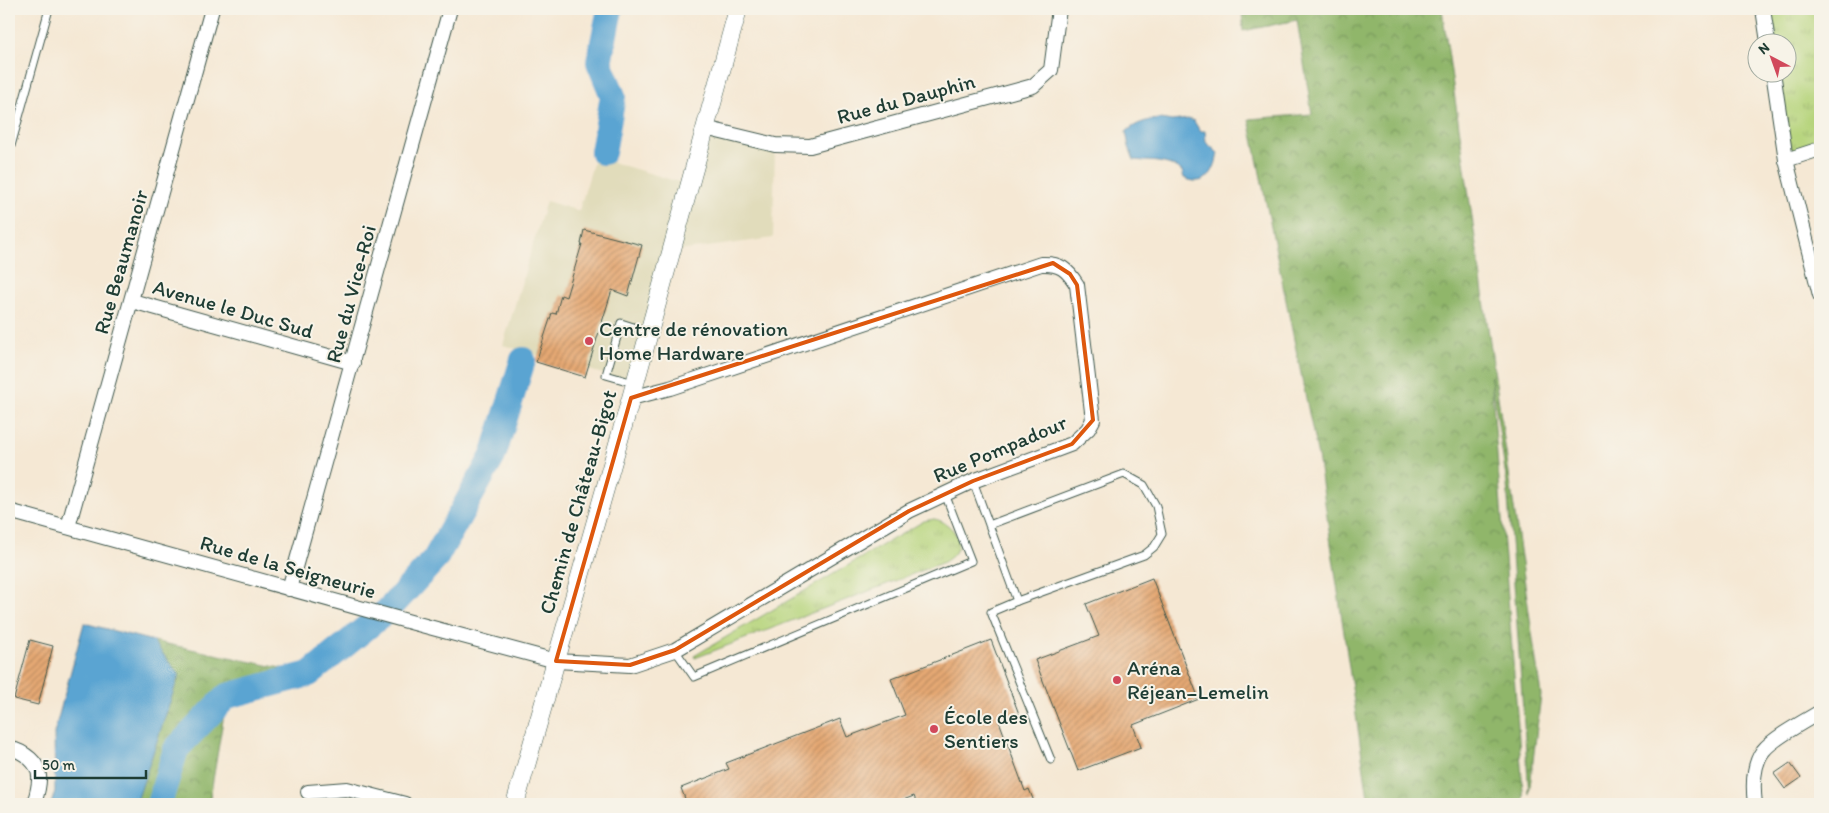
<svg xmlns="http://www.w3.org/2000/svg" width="1829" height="813" font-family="Itim,sans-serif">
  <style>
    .built { fill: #e1dcbb }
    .grass { fill: url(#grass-tufts); stroke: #6a8858 }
    .forest { fill: url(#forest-crowns); stroke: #587a50 }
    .water { fill: #5aa4d2; stroke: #3c7083 }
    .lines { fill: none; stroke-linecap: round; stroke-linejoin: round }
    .river { stroke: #5aa4d2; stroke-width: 26 }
    .building { fill: url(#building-hatch) }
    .service-casing { stroke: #3f574c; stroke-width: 9 }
    .minor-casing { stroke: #3f574c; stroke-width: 16 }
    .tertiary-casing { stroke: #3f574c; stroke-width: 19 }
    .service { stroke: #fff; stroke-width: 7 }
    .minor { stroke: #fff; stroke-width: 14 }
    .tertiary { stroke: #fff; stroke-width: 18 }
    .marked { fill: none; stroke: #de580e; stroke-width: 4; stroke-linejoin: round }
    .poi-dot { fill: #d1495b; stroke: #f7f3e8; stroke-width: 2 }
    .labels { text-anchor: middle; stroke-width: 4; stroke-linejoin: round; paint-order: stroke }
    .street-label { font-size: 21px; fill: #1f3d34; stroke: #f7f3e8 }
    .poi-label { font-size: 21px; fill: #1f3d34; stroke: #f7f3e8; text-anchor: start }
  </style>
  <defs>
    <pattern id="grass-tufts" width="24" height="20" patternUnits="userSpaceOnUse" patternTransform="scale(1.25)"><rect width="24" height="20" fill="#b6d47b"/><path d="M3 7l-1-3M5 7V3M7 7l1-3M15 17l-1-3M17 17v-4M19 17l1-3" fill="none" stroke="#9cb76b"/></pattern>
    <pattern id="forest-crowns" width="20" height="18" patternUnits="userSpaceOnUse" patternTransform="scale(1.25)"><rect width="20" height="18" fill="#90b66b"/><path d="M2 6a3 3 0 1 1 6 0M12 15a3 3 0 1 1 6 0" fill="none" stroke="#759559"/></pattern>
    <pattern id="building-hatch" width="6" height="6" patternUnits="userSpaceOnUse" patternTransform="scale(1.25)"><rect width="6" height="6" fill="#e5a873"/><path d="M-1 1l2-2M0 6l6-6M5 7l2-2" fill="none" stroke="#b98a5f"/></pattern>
  </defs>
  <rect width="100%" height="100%" fill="#f7f3e8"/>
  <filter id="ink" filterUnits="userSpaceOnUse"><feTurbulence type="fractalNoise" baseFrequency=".02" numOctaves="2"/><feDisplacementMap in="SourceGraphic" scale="10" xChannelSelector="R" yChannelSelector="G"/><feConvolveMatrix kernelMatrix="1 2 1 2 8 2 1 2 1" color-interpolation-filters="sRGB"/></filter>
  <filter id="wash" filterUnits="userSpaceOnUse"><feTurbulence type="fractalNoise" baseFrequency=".0096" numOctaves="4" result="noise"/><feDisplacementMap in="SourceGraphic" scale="20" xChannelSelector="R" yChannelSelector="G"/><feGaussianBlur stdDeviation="1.12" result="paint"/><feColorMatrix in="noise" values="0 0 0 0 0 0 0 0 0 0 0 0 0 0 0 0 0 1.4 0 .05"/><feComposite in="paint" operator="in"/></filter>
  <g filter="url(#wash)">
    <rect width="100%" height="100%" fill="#f5e8d4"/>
    <path class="built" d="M705,128L775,145L773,238L671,252L634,383L503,345L546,201L579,211L595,157L689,185Z"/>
    <g class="grass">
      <path d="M1763,9H1820V148L1786,160L1773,73L1786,72V42H1768Z"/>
      <path d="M934,519C948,521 966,538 954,554C952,557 947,560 944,562L695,658L694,656L893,539L924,521Z"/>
    </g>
    <g class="forest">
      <path d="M1242,9H1442L1541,695L1529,794L1507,484L1491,377L1524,804H1369L1319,462L1249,119L1312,114L1297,20L1243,31Z"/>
      <path d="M153,641L309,674L227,696L209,804H136L179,675Z"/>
    </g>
    <g class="water">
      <path d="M1160,119L1172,121L1188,119L1194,121L1200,131H1205L1206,142L1218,153C1215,172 1206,188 1184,178L1182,171C1167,160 1152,162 1134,160L1129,147L1126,132C1136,123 1146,120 1160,119Z"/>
      <path d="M84,623L153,641L179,675L136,804H51L55,791L54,733Z"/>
    </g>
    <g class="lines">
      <g class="river">
        <path d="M603,152L613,96L599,62L610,9"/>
        <path d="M159,804L176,749L227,696L309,674L387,611L435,559L493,456L523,360"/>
      </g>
    </g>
    <g id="blocks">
      <g class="building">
        <path d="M584,230L642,245L628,296L612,290L585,377L536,362L552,313L556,314L561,295L566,297L582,244H581Z"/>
        <path d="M1152,578L1199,699L1133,725L1141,747L1078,771L1035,660L1099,636L1086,604Z"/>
        <path d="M30,640L53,646L38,705L14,699Z"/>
        <path d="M991,640L1019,714L999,721L1025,791L1029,789L1035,804H917L914,796L892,804H687L681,788L729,769L726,763L840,719L847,737L905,715L891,679Z"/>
        <path d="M1790,763L1801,778L1785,789L1774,774Z"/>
      </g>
    </g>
  </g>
  <g filter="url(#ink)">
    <use href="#blocks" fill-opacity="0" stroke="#3f574c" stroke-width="1"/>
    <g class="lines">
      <g class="service-casing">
        <g id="service">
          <path d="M9,153L49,9"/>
          <path d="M634,383L606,375L621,323L649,332"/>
          <path d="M973,481L1017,601L1144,555L1154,547L1162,534L1156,506L1144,485L1124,474L989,525"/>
          <path d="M1017,601L991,612L1051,760"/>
          <path d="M675,650L694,677L971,561L945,494"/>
        </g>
      </g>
      <g class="minor-casing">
        <g id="minor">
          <path d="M1763,9L1768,42"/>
          <path d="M1773,72L1786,160L1820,295"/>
          <path d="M705,128L775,145L810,146L1033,86L1051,70L1059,9"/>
          <path d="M1786,160L1820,149"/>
          <path d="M132,301L353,363"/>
          <path d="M9,511L414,623L556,661L630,665L675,650L909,511L973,481L1072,444L1088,429L1093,420L1077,285C1067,269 1060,263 1041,264L670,388L631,398"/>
          <path d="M68,527L212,9"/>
          <path d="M289,589L450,9"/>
          <path d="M9,748C23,751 41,763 39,780C39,788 36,797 34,804"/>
          <path d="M308,792L347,789L405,804"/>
          <path d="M1755,804C1753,788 1752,766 1763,751C1773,738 1805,721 1820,712"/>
        </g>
      </g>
      <g class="tertiary-casing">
        <path id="tertiary" d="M515,804L631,398L738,9"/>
      </g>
      <use href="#service" class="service"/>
      <use href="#minor" class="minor"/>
      <use href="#tertiary" class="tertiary"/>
    </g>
  </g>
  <path class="marked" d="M1053,263L1070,274L1077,285L1093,420L1072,444L973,481L909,511L675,650L630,665L556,661L631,398Z"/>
  <g class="poi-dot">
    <circle cx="589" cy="341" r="5"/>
    <circle cx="1117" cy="680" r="5"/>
    <circle cx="934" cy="729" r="5"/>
  </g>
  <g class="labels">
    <g class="street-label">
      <text transform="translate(906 99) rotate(-15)" y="7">Rue du Dauphin</text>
      <text transform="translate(121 262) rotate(-74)" y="7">Rue Beaumanoir</text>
      <text transform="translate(351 294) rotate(-75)" y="7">Rue du Vice-Roi</text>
      <text transform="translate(233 309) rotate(16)" y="7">Avenue le Duc Sud</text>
      <text transform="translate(1000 449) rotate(-23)" y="7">Rue Pompadour</text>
      <text transform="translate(578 502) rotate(-74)" y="7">Chemin de Château-Bigot</text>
      <text transform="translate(288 567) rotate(16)" y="7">Rue de la Seigneurie</text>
    </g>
    <g class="poi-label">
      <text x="599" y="336">Centre de rénovation<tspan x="599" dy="24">Home Hardware</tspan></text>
      <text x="1127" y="675">Aréna<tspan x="1127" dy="24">Réjean‑Lemelin</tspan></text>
      <text x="944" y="724">École des<tspan x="944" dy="24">Sentiers</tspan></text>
    </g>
  </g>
  <rect width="1829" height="813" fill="none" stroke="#f7f3e8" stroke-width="30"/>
  <g transform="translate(1772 58) rotate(319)"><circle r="24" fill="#f7f3e8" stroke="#a1aaa0"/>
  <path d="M0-4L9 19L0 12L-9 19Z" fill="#d1495b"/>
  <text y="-8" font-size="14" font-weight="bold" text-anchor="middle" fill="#1f3d34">N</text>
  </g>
  <path d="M35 770v8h111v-8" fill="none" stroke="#1f3d34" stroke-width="2.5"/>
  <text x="42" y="770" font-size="15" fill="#1f3d34" stroke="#f7f3e8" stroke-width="4" paint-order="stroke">50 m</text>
</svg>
